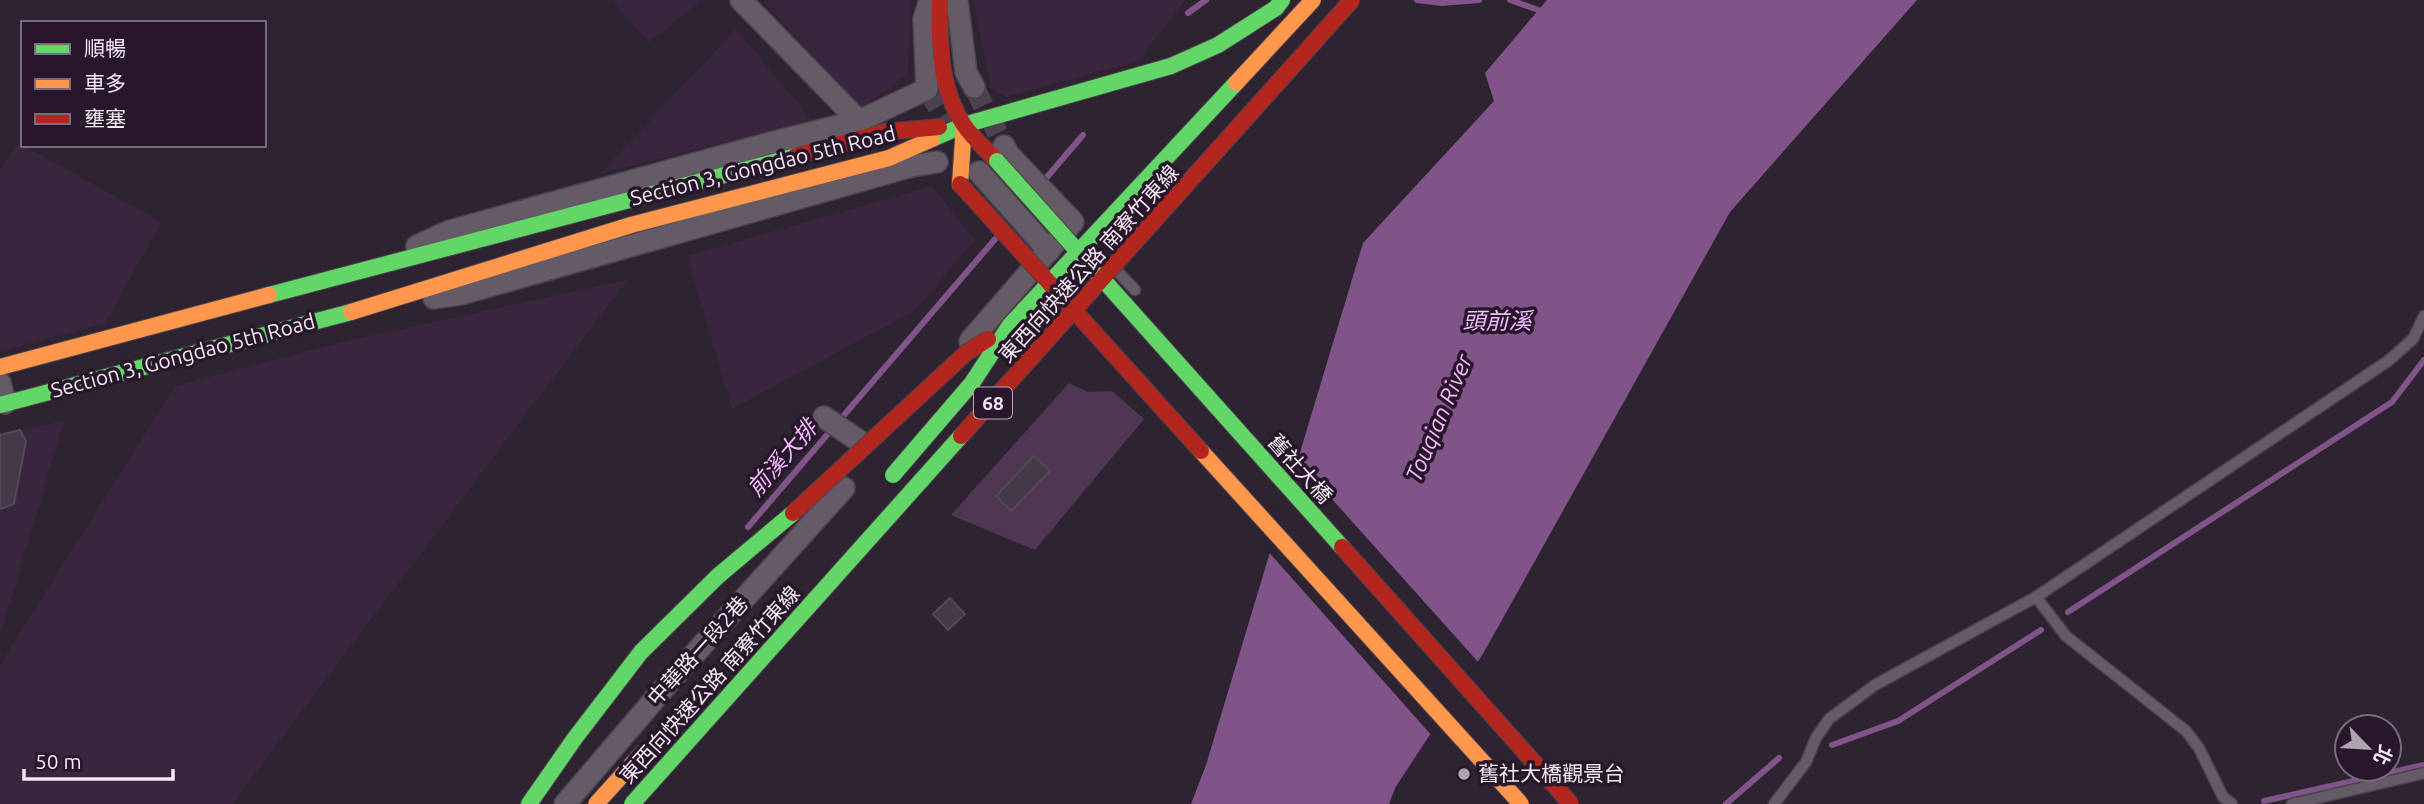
<svg xmlns="http://www.w3.org/2000/svg" width="2424" height="804" font-family="Ubuntu,'Noto Sans TC',sans-serif">
  <style>
    .built { fill: #3a253e }
    .green { fill: #4f3754 }
    .water { fill: #805389 }
    .pier { fill: #2e2431 }
    .lines { fill: none; stroke-linecap: round; stroke-linejoin: round }
    .stream { stroke: #805389; stroke-width: 6 }
    .building { fill: #453848; stroke: #524955; stroke-width: 2 }
    .street-tunnel { stroke: #4c414f; stroke-width: 21; stroke-dasharray: 21 10; stroke-linecap: butt }
    .lane-casing { stroke: #4a424d; stroke-width: 13 }
    .street-casing { stroke: #4a424d; stroke-width: 24 }
    .fast-casing { stroke: #4a424d; stroke-width: 18 }
    .slow-casing { stroke: #4a424d; stroke-width: 18 }
    .jam-casing { stroke: #4a424d; stroke-width: 18 }
    .lane { stroke: #645b66; stroke-width: 10 }
    .street { stroke: #645b66; stroke-width: 21 }
    .fast { stroke: #63d668; stroke-width: 16 }
    .slow { stroke: #ff974d; stroke-width: 16 }
    .jam { stroke: #b3261e; stroke-width: 16 }
    .fast-bridge-casing { stroke: #4a424d; stroke-width: 18; stroke-linecap: butt }
    .slow-bridge-casing { stroke: #4a424d; stroke-width: 18; stroke-linecap: butt }
    .jam-bridge-casing { stroke: #4a424d; stroke-width: 18; stroke-linecap: butt }
    .fast-bridge { stroke: #63d668; stroke-width: 16 }
    .slow-bridge { stroke: #ff974d; stroke-width: 16 }
    .jam-bridge { stroke: #b3261e; stroke-width: 16 }
    .poi-dot { fill: #afa3b2; stroke: #28162b; stroke-width: 2.5 }
    .labels { text-anchor: middle; stroke-width: 7; stroke-linejoin: round; paint-order: stroke }
    .shield { fill: #28162b; stroke: #b7a9ba; stroke-width: 2 }
    .shield-label { font-size: 19px; font-weight: bold; fill: #f4e8f7 }
    .street-label { font-size: 21px; fill: #f4e8f7; stroke: #28162b }
    .poi-label { font-size: 21px; fill: #f4e8f7; stroke: #28162b; text-anchor: start }
    .water-label { font-size: 23px; font-style: italic; fill: #f3bcfe; stroke: #28162b }
  </style>
  <rect width="100%" height="100%" fill="#2e2431"/>
  <g class="built">
    <path d="M612,0H699L700,2L649,42Z"/>
    <path d="M763,0H911L908,74L858,110Z"/>
    <path d="M973,0H1185L1138,61L1006,97L991,88Z"/>
    <path d="M736,29L812,120L600,174Z"/>
    <path d="M19,143L161,222L105,324L0,351V170Z"/>
    <path d="M932,186L975,240L914,311L732,409L687,256Z"/>
    <path d="M627,280L232,804H0V665L175,386L351,340Z"/>
    <path d="M64,421L0,636V434Z"/>
  </g>
  <path class="green" d="M1069,383L1088,392L1112,391L1144,419L1035,550L951,515Z"/>
  <path class="water" d="M1547,0H1917L1730,212L1484,652L1395,788L1389,804H1191L1206,765L1363,243L1494,101L1485,73Z"/>
  <path class="pier" d="M1295,458L1480,664L1433,737L1267,550Z"/>
  <g class="lines">
    <g class="stream">
      <path d="M1417,0L1442,3L1479,0"/>
      <path d="M1510,0L1544,12"/>
      <path d="M1188,13L1206,0"/>
      <path d="M1041,184L1083,135"/>
      <path d="M748,527L996,238"/>
      <path d="M2068,612L2392,402L2424,360"/>
      <path d="M1832,745L1898,721L2041,630"/>
      <path d="M2264,801L2424,765"/>
      <path d="M1726,804L1779,758"/>
    </g>
  </g>
  <g class="building">
    <path d="M20,430L26,441L14,504L0,509V435Z"/>
    <path d="M1034,456L1050,471L1011,511L996,496Z"/>
    <path d="M950,598L965,614L948,630L933,614Z"/>
  </g>
  <g class="lines">
    <g class="street-tunnel">
      <path d="M974,87L1004,146"/>
      <path d="M927,89L952,129"/>
    </g>
    <g class="lane-casing">
      <g id="lane">
        <path d="M1118,272L1135,290"/>
        <path d="M2036,597L2066,636L2186,731L2199,748L2223,797L2232,804"/>
        <path d="M1774,804L1806,762L1816,738L1829,719L1875,685L2036,597L2388,361L2413,339L2424,316"/>
        <path d="M2292,804L2424,773"/>
      </g>
    </g>
    <g class="street-casing">
      <g id="street">
        <path d="M741,0L859,121"/>
        <path d="M957,0L966,72L974,87"/>
        <path d="M979,172L1049,251"/>
        <path d="M417,246L450,231L770,143L859,121L927,89L924,19L930,0"/>
        <path d="M434,298L461,294L912,166L937,162"/>
        <path d="M970,341L1073,222L1009,155L1004,146"/>
        <path d="M0,383L5,403"/>
        <path d="M824,417L859,441"/>
        <path d="M565,804L671,680L844,488"/>
      </g>
    </g>
    <g class="fast-casing">
      <g id="fast">
        <path d="M932,139L964,125L1171,66L1218,45L1276,8L1282,0"/>
        <path d="M269,295L796,156"/>
        <path d="M0,405L351,312"/>
        <path d="M529,804L575,738L641,652L718,576L793,513"/>
      </g>
    </g>
    <g class="slow-casing">
      <g id="slow">
        <path d="M960,184L964,125"/>
        <path d="M351,312L631,225L889,158L932,139"/>
        <path d="M0,367L269,295"/>
      </g>
    </g>
    <g class="jam-casing">
      <g id="jam">
        <path d="M940,0C939,43 939,88 964,125C973,139 986,149 997,161"/>
        <path d="M796,156L885,132L939,127"/>
      </g>
    </g>
    <use href="#lane" class="lane"/>
    <use href="#street" class="street"/>
    <use href="#fast" class="fast"/>
    <use href="#slow" class="slow"/>
    <use href="#jam" class="jam"/>
    <g class="fast-bridge-casing">
      <g id="fast-bridge">
        <path d="M997,161L1342,547"/>
        <path d="M893,475L972,383L1010,325L1236,83"/>
        <path d="M632,804L961,436"/>
      </g>
    </g>
    <g class="slow-bridge-casing">
      <g id="slow-bridge">
        <path d="M1236,83L1313,0"/>
        <path d="M1201,451L1521,804"/>
        <path d="M596,804L644,751"/>
      </g>
    </g>
    <g class="jam-bridge-casing">
      <g id="jam-bridge">
        <path d="M960,184L1201,451"/>
        <path d="M961,436L1352,0"/>
        <path d="M793,513L966,353L988,339"/>
        <path d="M1342,547L1571,804"/>
      </g>
    </g>
    <use href="#fast-bridge" class="fast-bridge"/>
    <use href="#slow-bridge" class="slow-bridge"/>
    <use href="#jam-bridge" class="jam-bridge"/>
  </g>
  <circle class="poi-dot" cx="1464" cy="774" r="7"/>
  <g class="labels">
    <rect class="shield" x="974" y="387.5" width="38" height="31" rx="5"/>
    <g class="shield-label">
      <text x="993" y="410">68</text>
    </g>
    <g class="street-label">
      <text transform="translate(763 166) rotate(-14)" y="7">Section 3, Gongdao 5th Road</text>
      <text transform="translate(1089 264) rotate(-48)" y="7">東西向快速公路 南寮竹東線</text>
      <text transform="translate(183 356) rotate(-15)" y="7">Section 3, Gongdao 5th Road</text>
      <text transform="translate(1300 469) rotate(48)" y="7">舊社大橋</text>
      <text transform="translate(698 651) rotate(-48)" y="7">中華路一段2巷</text>
      <text transform="translate(710 685) rotate(-48)" y="7">東西向快速公路 南寮竹東線</text>
    </g>
    <g class="poi-label">
      <text x="1478" y="781">舊社大橋觀景台</text>
    </g>
    <g class="water-label">
      <text x="1497" y="329">頭前溪</text>
      <text transform="translate(1439 418) rotate(-67)" y="8">Touqian River</text>
      <text transform="translate(782 458) rotate(-49)" y="8">前溪大排</text>
    </g>
  </g>
  <rect x="21" y="21" width="245" height="126" fill="#28162b" stroke="#7a6a7d" stroke-width="2"/>
  <rect x="35" y="44" width="35" height="10" fill="#63d668" stroke="#7a6a7d" stroke-width="2"/>
  <text x="84" y="56" font-size="21" fill="#f4e8f7">順暢</text>
  <rect x="35" y="79" width="35" height="10" fill="#ff974d" stroke="#7a6a7d" stroke-width="2"/>
  <text x="84" y="91" font-size="21" fill="#f4e8f7">車多</text>
  <rect x="35" y="114" width="35" height="10" fill="#b3261e" stroke="#7a6a7d" stroke-width="2"/>
  <text x="84" y="126" font-size="21" fill="#f4e8f7">壅塞</text>
  <g transform="translate(2368 748) rotate(115)"><circle r="33" fill="#28162b" stroke="#7a6a7d" stroke-width="2"/>
  <path d="M0-5L12 26L0 18L-12 26Z" fill="#afa3b2"/>
  <text y="-10" font-size="19" font-weight="bold" text-anchor="middle" fill="#f4e8f7">北</text>
  </g>
  <path d="M24 769v10h149v-10" fill="none" stroke="#f4e8f7" stroke-width="3.5"/>
  <text x="35" y="769" font-size="21" fill="#f4e8f7" stroke="#28162b" stroke-width="5" paint-order="stroke">50 m</text>
</svg>
